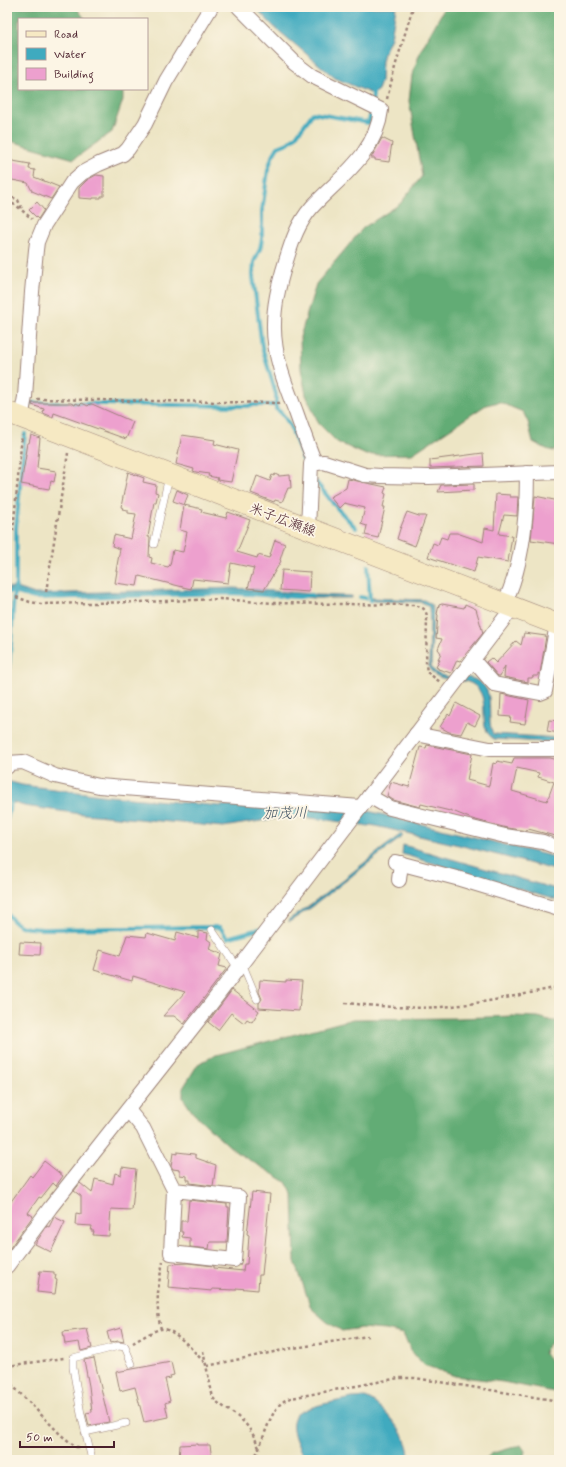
<svg xmlns="http://www.w3.org/2000/svg" width="566" height="1467" font-family="Mynerve,'Klee One',sans-serif">
  <style>
    .forest { fill: #62ac75; stroke: #566650 }
    .water { fill: #3faabf; stroke: #446475 }
    .lines { fill: none; stroke-linecap: round; stroke-linejoin: round }
    .stream { stroke: #3faabf; stroke-width: 4 }
    .building { fill: #eda0ce; fill-rule: evenodd }
    .lane-casing { stroke: #9c8278; stroke-width: 8 }
    .street-casing { stroke: #9c8278; stroke-width: 16 }
    .secondary-casing { stroke: #9c8278; stroke-width: 22 }
    .path { stroke: #9c8278; stroke-width: 2.5; stroke-dasharray: 3 3; stroke-linecap: butt }
    .lane { stroke: #fff; stroke-width: 7 }
    .street { stroke: #fff; stroke-width: 14 }
    .secondary { stroke: #f6e9c3; stroke-width: 21 }
    .labels { text-anchor: middle; stroke-width: 3.5; stroke-linejoin: round; paint-order: stroke }
    .street-label { font-size: 14px; fill: #4a1f2b; stroke: #fcf5e5 }
    .water-label { font-size: 15px; font-style: italic; fill: #465766; stroke: #fcf5e5 }
  </style>
  <rect width="100%" height="100%" fill="#fcf5e5"/>
  <filter id="ink" filterUnits="userSpaceOnUse"><feTurbulence type="fractalNoise" baseFrequency=".025" numOctaves="2"/><feDisplacementMap in="SourceGraphic" scale="8" xChannelSelector="R" yChannelSelector="G"/><feConvolveMatrix kernelMatrix="1 2 1 2 8 2 1 2 1" color-interpolation-filters="sRGB"/></filter>
  <filter id="wash" filterUnits="userSpaceOnUse"><feTurbulence type="fractalNoise" baseFrequency=".012" numOctaves="4" result="noise"/><feDisplacementMap in="SourceGraphic" scale="16" xChannelSelector="R" yChannelSelector="G"/><feGaussianBlur stdDeviation="0.9" result="paint"/><feColorMatrix in="noise" values="0 0 0 0 0 0 0 0 0 0 0 0 0 0 0 0 0 1.4 0 .05"/><feComposite in="paint" operator="in"/></filter>
  <g filter="url(#wash)">
    <rect width="100%" height="100%" fill="#ede5c5"/>
    <g class="forest">
      <path d="M7,7H76L85,19H19V89H123V100L112,132L74,159L7,140Z"/>
      <path d="M445,7H559V451C549,452 541,446 533,442L528,422L523,412L499,402L486,405L412,454L366,455L337,442L319,424L306,395L301,369L300,337L316,284L363,228L400,204L422,176L409,101L412,75L421,50Z"/>
      <path d="M513,1016L538,1017L553,1021H559V1339C551,1340 545,1347 544,1354L559,1368V1393L503,1382L455,1376L424,1365L412,1352L403,1334L386,1330L361,1328L342,1331L327,1322L311,1308L295,1261L293,1195L286,1182L236,1152L193,1113L183,1098V1088L198,1064L216,1055L353,1019L459,1018Z"/>
      <path d="M521,1445L525,1451L523,1460H484L491,1454Z"/>
    </g>
    <g class="water">
      <path d="M255,7H396L391,38L384,53L382,61L381,82L378,90L374,93H370L335,78L273,26Z"/>
      <path d="M7,587L17,588L35,594L234,588L312,594L314,595L352,596V598H313L281,594L232,591L35,596L13,590L7,589Z"/>
      <path d="M372,598L424,600L431,604L433,610L431,666C437,681 458,675 471,678C475,679 480,682 484,686C494,696 486,720 493,734L559,738V743L494,739C476,728 491,702 477,688C464,673 438,687 429,667L430,621L429,607L422,602L373,601Z"/>
      <path d="M7,781L22,785L109,796L220,806L259,802L368,811L559,858V871L459,845L371,825L368,826L328,820L292,816L223,827L74,813L24,806L7,801Z"/>
      <path d="M401,834L403,836L312,907L289,922L288,920L311,905Z"/>
      <path d="M403,845L559,890V901L402,854Z"/>
      <path d="M352,1398C356,1398 361,1397 365,1398C378,1401 399,1427 404,1438C408,1446 409,1452 409,1460H305C300,1449 289,1431 294,1418C298,1407 340,1401 352,1398Z"/>
    </g>
    <g class="lines">
      <g class="stream">
        <path d="M30,403L249,406L250,405H276"/>
        <path d="M304,462C297,447 291,417 276,409V394L262,347L253,276L254,262L260,249L262,239V211L268,170L272,157L278,147L288,143L296,136L313,113L369,123L373,94L371,88"/>
        <path d="M316,482L337,508L356,528"/>
        <path d="M368,566L370,601"/>
        <path d="M7,592H14L35,598L231,593L299,597L311,595"/>
        <path d="M360,597L365,598"/>
        <path d="M7,686L11,645L14,592L16,584V528L25,434"/>
        <path d="M7,819L12,798"/>
        <path d="M7,914C20,930 26,928 46,929L220,927L227,938L263,928"/>
      </g>
    </g>
    <g id="blocks">
      <g class="building">
        <path d="M382,138L392,143L389,162L375,160V158H371Z"/>
        <path d="M7,160L30,164L29,169L35,170L34,177L59,187L51,199L32,191L28,183L7,179Z"/>
        <path d="M96,175L104,176V196H101V198H93V199L79,198V188L87,180Z"/>
        <path d="M37,202L44,210L38,219L29,210Z"/>
        <path d="M32,403H71L75,405L76,403L80,405L82,403L88,406L90,404H92L133,422L126,439L54,413L53,417L43,413L44,409L32,405Z"/>
        <path d="M31,435L40,438L37,468L56,471L54,482L51,481L49,489L21,484L26,455H25L27,443H29Z"/>
        <path d="M182,435L215,440L214,444L238,450L231,482L217,480L218,478L208,476L209,474L196,472L193,471L194,469L176,464Z"/>
        <path d="M483,453L484,466L430,468V460Z"/>
        <path d="M128,472L144,478L143,482L156,485L155,492L158,493L156,502H154L148,537H150L149,557L152,558L151,563L168,567L170,565L173,550L183,552L187,532L180,530L184,505L202,509L201,512L226,518L228,512L250,520L237,552L257,558L258,555L269,558L275,540L285,544L280,560L281,561L264,590L248,588L254,568L231,563L228,583L193,579L191,589L139,576L137,586L115,583L117,571H116L120,549L112,546L114,535L131,539L136,514L128,513V510L122,509L123,508L121,507Z"/>
        <path d="M275,474L279,476L290,475L291,488H288L282,502L275,500L274,502L251,493L257,476L270,481L272,475L274,476Z"/>
        <path d="M348,479L386,487L384,493L386,494L383,507H385L378,538L365,535L367,526L361,524L365,508L344,503L339,508L330,497L346,488Z"/>
        <path d="M474,484V490L438,492L441,485Z"/>
        <path d="M177,490L188,495L184,505L173,501Z"/>
        <path d="M496,494L510,495V497H518L517,516L504,515L499,534L512,536L508,562L478,557L474,572L428,557L433,543L438,545L441,537L447,539L449,533H457L483,542L485,528L494,530Z"/>
        <path d="M535,496L559,501V544L531,540Z"/>
        <path d="M407,512L419,516H426L415,546L397,539L400,529Z"/>
        <path d="M282,570L310,572L309,592L280,590Z"/>
        <path d="M442,604L464,608L465,604L476,609L483,633L460,661L457,660L451,673L438,669V668L436,667L440,660L438,659L441,653L438,649L442,639L436,638L438,615L437,614L439,605Z"/>
        <path d="M524,633L546,636L540,674L538,673V676H533L532,678H528V682L504,677L505,666L500,676H498L486,662L491,658L496,663L516,641L521,645Z"/>
        <path d="M501,694L529,700L525,724L510,722L511,717L500,716Z"/>
        <path d="M456,703L480,716L475,726L467,722L461,734L449,732L440,727L448,714L450,716Z"/>
        <path d="M549,720L559,721V733L547,731Z"/>
        <path d="M427,745L472,754L467,780L489,786L493,763L496,764L497,761L512,764L514,758H550L559,760V837L528,829L527,831L507,828L472,819L450,810V811L421,804L420,807L393,800L387,796L391,782L409,787L420,747L426,748ZM517,768L539,773L538,777L554,782L547,801L512,791Z"/>
        <path d="M198,931L208,933L207,939L211,942L209,949L222,954L219,966L227,968L184,1024L174,1016H163L185,992L133,976L132,981L94,970L100,950L120,956L127,935L146,937L147,933L175,941L177,932L198,938Z"/>
        <path d="M20,942L41,943L40,955L19,954Z"/>
        <path d="M260,980L286,982V980L302,981L299,1011L259,1008V1003L262,999L259,992Z"/>
        <path d="M232,990L259,1011L252,1022L247,1019L244,1023L231,1013L218,1030L208,1022Z"/>
        <path d="M177,1152L194,1154L196,1155V1158L216,1165L213,1186L190,1183V1180H187V1176L180,1175V1170L173,1169L171,1166L173,1153L177,1154Z"/>
        <path d="M44,1161L63,1176L56,1186L53,1183L41,1198L39,1197L28,1213L33,1216L7,1252V1207L30,1175L32,1177Z"/>
        <path d="M122,1167L136,1169L132,1210L111,1209L109,1236L93,1235L94,1231H91L92,1226L75,1225L76,1213L81,1214V1196L74,1191L80,1183L92,1193L95,1179L113,1184L115,1173L121,1175Z"/>
        <path d="M252,1192L270,1194L262,1275H259L258,1290L236,1288V1290L212,1289V1291L168,1287L170,1264L188,1263L214,1266V1268L243,1271L244,1264H247L249,1235L247,1234Z"/>
        <path d="M189,1200L227,1204V1207H229L227,1242H210L209,1249L190,1247V1238L182,1237L183,1232H181V1221H187Z"/>
        <path d="M54,1217L65,1222L51,1252L35,1244L47,1226L49,1227Z"/>
        <path d="M40,1271L54,1272V1275H56L55,1279L57,1280L55,1294L37,1292Z"/>
        <path d="M121,1328L124,1342L118,1341L110,1343L107,1332Z"/>
        <path d="M87,1329L92,1348L81,1351L79,1342L65,1344L63,1332Z"/>
        <path d="M94,1358L109,1422L89,1426L86,1413L92,1412L89,1386L84,1360Z"/>
        <path d="M171,1362L174,1375L170,1376L171,1378L165,1379L170,1401L165,1403L168,1417L144,1422L135,1387L120,1391L116,1372Z"/>
        <path d="M197,1444V1445H210L212,1460H179L180,1445Z"/>
      </g>
    </g>
  </g>
  <g filter="url(#ink)">
    <use href="#blocks" fill-opacity="0" stroke="#9c8278" stroke-width="1"/>
    <g class="lines">
      <g class="lane-casing">
        <g id="lane">
          <path d="M154,544L169,476"/>
          <path d="M212,930L238,968"/>
          <path d="M242,963L257,999"/>
          <path d="M85,1432L126,1423"/>
          <path d="M92,1460L81,1414L73,1368V1358L119,1346L125,1347L132,1364"/>
        </g>
      </g>
      <g class="street-casing">
        <g id="street">
          <path d="M239,7L295,63L312,76L381,110C376,154 340,177 312,207C298,223 292,241 286,261C280,280 274,303 274,324C273,354 285,384 296,412C302,429 308,446 315,463"/>
          <path d="M21,418L25,397L32,292L36,250L37,242L44,225L72,182L82,173L99,164L123,154L128,149L145,124L166,81L211,7"/>
          <path d="M308,528L311,464L324,462L365,475L381,476L429,477L559,472"/>
          <path d="M504,604C523,566 527,515 527,473"/>
          <path d="M473,660L494,684L540,693L545,691L557,624"/>
          <path d="M416,734L490,749H559"/>
          <path d="M7,767L8,763L23,762L55,776L99,786L360,807"/>
          <path d="M369,796L390,808L505,836L543,842L559,848"/>
          <path d="M395,862L460,879L559,909"/>
          <path d="M399,880L401,863"/>
          <path d="M128,1110L143,1128L174,1190L171,1253L234,1260L239,1197L174,1190"/>
          <path d="M7,1266L50,1208L204,1013L513,607"/>
        </g>
      </g>
      <g class="secondary-casing">
        <path id="secondary" d="M7,412L559,625"/>
      </g>
      <g class="path">
        <path d="M387,99L395,67L413,7"/>
        <path d="M7,195L18,200L22,209"/>
        <path d="M7,201L17,206L32,219"/>
        <path d="M37,399L280,403"/>
        <path d="M13,531L22,435"/>
        <path d="M46,592L68,453"/>
        <path d="M16,597L30,602L41,604L140,602L220,599L273,603L413,605C422,607 426,608 427,617L426,665L427,672L440,682"/>
        <path d="M345,1003C377,1006 409,1009 441,1007C480,1004 520,995 559,987"/>
        <path d="M161,1329C155,1306 158,1284 163,1262"/>
        <path d="M133,1343C140,1339 154,1330 161,1329C174,1327 196,1354 205,1363"/>
        <path d="M203,1351L213,1398C220,1406 230,1410 238,1417C248,1424 255,1437 259,1448"/>
        <path d="M7,1366L64,1358"/>
        <path d="M207,1366L288,1349L368,1336"/>
        <path d="M7,1380L61,1435L76,1447H80"/>
        <path d="M253,1460C265,1442 269,1403 291,1398L399,1378H415L559,1401"/>
      </g>
      <use href="#lane" class="lane"/>
      <use href="#street" class="street"/>
      <use href="#secondary" class="secondary"/>
    </g>
  </g>
  <g class="labels">
    <g class="street-label">
      <text transform="translate(283 519) rotate(21)" y="5">米子広瀬線</text>
    </g>
    <g class="water-label">
      <text transform="translate(285 813) rotate(-1)" y="5">加茂川</text>
    </g>
  </g>
  <rect width="566" height="1467" fill="none" stroke="#fcf5e5" stroke-width="24"/>
  <rect x="18" y="18" width="130" height="72" fill="#fcf5e5" stroke="#b59f9b"/>
  <rect x="26" y="31" width="20" height="6" fill="#f6e9c3" stroke="#b59f9b"/>
  <text x="54" y="38" font-size="12" fill="#4a1f2b">Road</text>
  <rect x="26" y="48" width="20" height="12" fill="#3faabf" stroke="#b59f9b"/>
  <text x="54" y="58" font-size="12" fill="#4a1f2b">Water</text>
  <rect x="26" y="68" width="20" height="12" fill="#eda0ce" stroke="#b59f9b"/>
  <text x="54" y="78" font-size="12" fill="#4a1f2b">Building</text>
  <path d="M20 1441v6h94v-6" fill="none" stroke="#4a1f2b" stroke-width="2"/>
  <text x="26" y="1441" font-size="12" fill="#4a1f2b" stroke="#fcf5e5" stroke-width="3" paint-order="stroke">50 m</text>
</svg>
